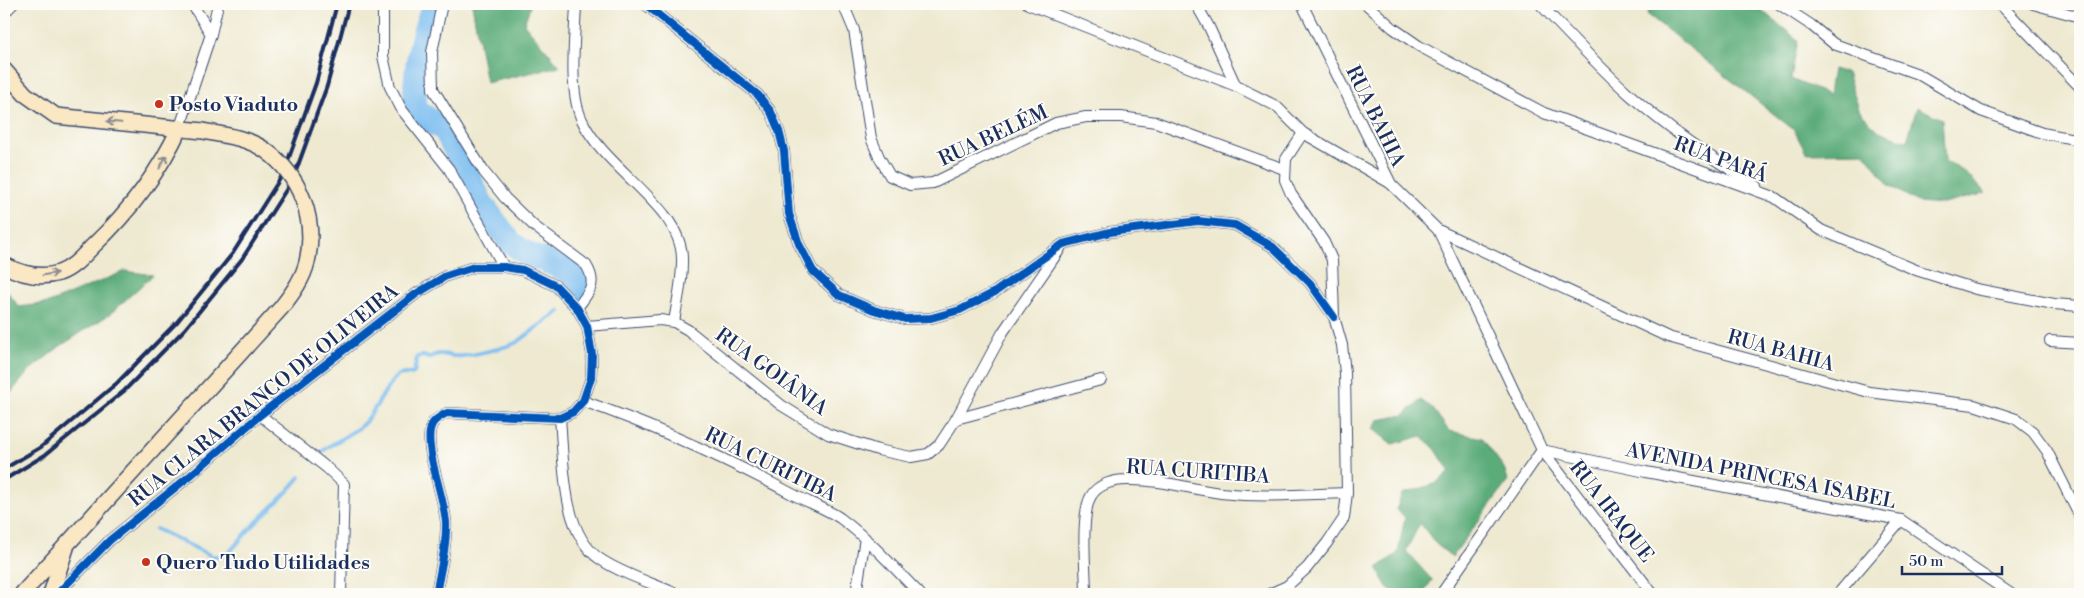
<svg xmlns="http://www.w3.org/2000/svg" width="2084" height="598" font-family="'Libre Bodoni',serif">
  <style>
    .forest { fill: #5cac79; stroke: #3c6e6c }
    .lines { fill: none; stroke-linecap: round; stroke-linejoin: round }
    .stream { stroke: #7bbdf0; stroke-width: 4 }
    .river { stroke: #7bbdf0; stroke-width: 24 }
    .minor-casing { stroke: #3b4b6f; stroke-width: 12 }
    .secondary-casing { stroke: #3b4b6f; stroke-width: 18 }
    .minor { stroke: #fff; stroke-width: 10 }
    .secondary { stroke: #fae7c3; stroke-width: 15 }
    .rail { stroke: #1b2f5e; stroke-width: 4 }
    .secondary-bridge-casing { stroke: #3b4b6f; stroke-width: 18; stroke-linecap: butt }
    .secondary-bridge { stroke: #fae7c3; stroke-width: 15 }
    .cycleway-casing { stroke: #fdfcf7; stroke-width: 11 }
    .cycleway { stroke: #0057b8; stroke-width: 8 }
    .oneway { stroke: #8a8b90 }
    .poi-dot { fill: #c8321e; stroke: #fdfcf7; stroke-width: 2 }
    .labels { text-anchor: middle; stroke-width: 4; stroke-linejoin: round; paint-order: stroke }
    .poi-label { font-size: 20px; font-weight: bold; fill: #1b2f5e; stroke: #fdfcf7; text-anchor: start }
    .street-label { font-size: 20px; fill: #1b2f5e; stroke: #fdfcf7 }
  </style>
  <rect width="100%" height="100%" fill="#fdfcf7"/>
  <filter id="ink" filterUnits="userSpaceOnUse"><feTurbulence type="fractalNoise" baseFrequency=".02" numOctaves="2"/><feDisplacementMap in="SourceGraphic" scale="10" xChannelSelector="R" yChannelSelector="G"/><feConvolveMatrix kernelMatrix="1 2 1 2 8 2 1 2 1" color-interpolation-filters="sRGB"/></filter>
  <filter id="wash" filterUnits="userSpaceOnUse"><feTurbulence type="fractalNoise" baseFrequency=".0096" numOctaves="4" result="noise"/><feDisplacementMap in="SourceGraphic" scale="20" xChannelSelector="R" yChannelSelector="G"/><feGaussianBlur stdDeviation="1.12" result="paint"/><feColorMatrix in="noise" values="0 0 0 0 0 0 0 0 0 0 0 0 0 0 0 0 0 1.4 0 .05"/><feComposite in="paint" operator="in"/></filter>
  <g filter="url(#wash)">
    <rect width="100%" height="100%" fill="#eee9d0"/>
    <g class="forest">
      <path d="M472,4H531L524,24L560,66L486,83Z"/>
      <path d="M1652,4H1754L1798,40L1791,79L1829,95L1833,69L1847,73L1860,112L1879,131L1907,141L1917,107L1942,119L1945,161L1963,171L1986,193L1944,204L1917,202L1889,185L1864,152L1806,153L1794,130L1647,14Z"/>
      <path d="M125,271L153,275L110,314L59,347L30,370L4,401V287L19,307L49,303Z"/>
      <path d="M1421,400L1433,409L1449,431L1482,438L1504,468L1508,481L1452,557L1436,544L1420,523L1406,551L1432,580L1423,594H1406L1388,589L1377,568L1398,553L1405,517L1396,510L1402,494L1435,484L1450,472L1436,450L1422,436L1392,444L1373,429L1378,420L1404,415Z"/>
    </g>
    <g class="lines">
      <g class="stream">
        <path d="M321,453C334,441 350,436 362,425C375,414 388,380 399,375C403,373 410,375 414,373L417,357L423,356L429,358C443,349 447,358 462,356C472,355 511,347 519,341C532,331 546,321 560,311"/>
        <path d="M156,529L212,556L224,557C233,549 240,540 248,531C265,513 284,497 300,477"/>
      </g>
      <path class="river" d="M433,4V7C420,39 414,72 415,108L432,122L445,130L482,204L511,243L526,253L571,272L578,279L579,287L578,292"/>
    </g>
  </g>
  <g filter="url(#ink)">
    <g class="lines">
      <g class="minor-casing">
        <g id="minor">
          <path d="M192,4L211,34"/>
          <path d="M383,4V56L390,87L402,110L449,169L504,267"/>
          <path d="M442,4L432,52L433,89L484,172L505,198L534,226L586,265C598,284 589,292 577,308"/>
          <path d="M576,4C575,37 568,91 582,120C604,169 681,206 682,258C683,280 677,302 674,322"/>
          <path d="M645,4L758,95L771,112L779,131L784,151L789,214L799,244L813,271L839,295L874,310L905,319L931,318L960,310L995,292L1063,244L1110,232L1198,221L1235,225L1273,247L1310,283L1334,317"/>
          <path d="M843,4L854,30L871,138L879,157L890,176L910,185L933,183L1056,123L1086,117H1121L1156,122L1284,169"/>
          <path d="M1028,4L1236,86L1276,106L1303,133L1390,183"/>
          <path d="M1196,4L1209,27L1236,86"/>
          <path d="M1302,4L1391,184L1438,230L1542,450L1653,594"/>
          <path d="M1366,4L1393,28L1419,46L1544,113L1774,197L1821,230L1916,270L1976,289L2054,304L2080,306"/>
          <path d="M1540,4C1569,35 1598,66 1629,94C1668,129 1712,159 1757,186"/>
          <path d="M1779,4L1811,25L1834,44L1918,74L1981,111L2042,133L2080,140"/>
          <path d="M2000,4L2080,87"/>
          <path d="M2033,4L2080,17"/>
          <path d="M4,13L13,4"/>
          <path d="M180,127L211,34L218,4"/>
          <path d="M1438,230L1668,337L1869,392L1974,405L2016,419L2033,432L2047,451L2080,517"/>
          <path d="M587,326L660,320L674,322L688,330L781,405L828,434L878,450L911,457L928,454L939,445L956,419L1003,332L1060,249"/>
          <path d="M2050,341L2080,343"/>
          <path d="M583,401C657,427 727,459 796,496C810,503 827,509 840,518C870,540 894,568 920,594"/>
          <path d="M260,415L327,468L344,484L341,594"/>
          <path d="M560,418C564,460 561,533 600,559C622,574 652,583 677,594"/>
          <path d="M956,419L1101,380"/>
          <path d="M1542,450L1646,472L1901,520L2011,594"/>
          <path d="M57,594L110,540L191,475L260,415L416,294L446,276L474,267H504L523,270L556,286L577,308L587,326L592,354L591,378L583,401L573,412L560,418L447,413C439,417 431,421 430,431C426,453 444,497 446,522C447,546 440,571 436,594"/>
          <path d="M856,594L865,538"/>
          <path d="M1086,594C1086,571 1080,515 1091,496C1098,484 1114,480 1127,480C1160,479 1190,489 1221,493C1263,498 1305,494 1347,493"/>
          <path d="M1269,594L1287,586L1307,568L1327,543L1344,518L1347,493L1345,373L1342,345L1334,317L1332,260L1324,242L1291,194L1285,180L1286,159L1303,133"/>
          <path d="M1441,594L1542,450"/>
          <path d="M1838,594L1901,520"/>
        </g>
      </g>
      <g class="secondary-casing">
        <g id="secondary">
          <path d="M4,70L25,94L56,116L203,131"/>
          <path d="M4,265C21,274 40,279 59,273C73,268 82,257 92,247C129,212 159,173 180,127"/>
          <path d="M22,594L109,498"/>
          <path d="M51,594L66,548"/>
        </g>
      </g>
      <use href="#minor" class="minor"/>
      <use href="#secondary" class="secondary"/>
      <g class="rail">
        <path d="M4,469L41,447L117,383L177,322L233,253L283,174L316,83L337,4"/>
        <path d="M4,480L45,455L124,391L185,329L242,259L293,179L327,86L349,4"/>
      </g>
      <g class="secondary-bridge-casing">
        <path id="secondary-bridge" d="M109,498L281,308C292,294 303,279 307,262C317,219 300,175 265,150C248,138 224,135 203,131"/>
      </g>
      <use href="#secondary-bridge" class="secondary-bridge"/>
      <g class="cycleway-casing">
        <g id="cycleway">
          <path d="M645,4L758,95L771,112L779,131L784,151L789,214L799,244L813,271L839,295L874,310L905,319L931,318L960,310L995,292L1063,244L1110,232L1198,221L1235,225L1273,247L1310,283L1334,317"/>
          <path d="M57,594L110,540L191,475L260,415L416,294L446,276L474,267H504L523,270L556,286L577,308L587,326L592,354L591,378L583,401L573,412L560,418L447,413C439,417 431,421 430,431C426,453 444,497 446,522C447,546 440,571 436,594"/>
        </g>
      </g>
      <use href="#cycleway" class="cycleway"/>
    </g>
    <defs><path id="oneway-shaft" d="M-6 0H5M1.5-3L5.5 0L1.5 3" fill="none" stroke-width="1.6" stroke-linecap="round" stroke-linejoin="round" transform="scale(1.25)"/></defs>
    <g class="oneway">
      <use href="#oneway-shaft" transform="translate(114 122) rotate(-175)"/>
      <use href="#oneway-shaft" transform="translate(163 162) rotate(-61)"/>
      <use href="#oneway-shaft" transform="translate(50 274) rotate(-10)"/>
    </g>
  </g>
  <g class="poi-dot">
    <circle cx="159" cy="104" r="5"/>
    <circle cx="146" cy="562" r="5"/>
  </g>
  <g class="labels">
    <g class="poi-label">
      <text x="169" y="111">Posto Viaduto</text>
      <text x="156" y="569">Quero Tudo Utilidades</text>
    </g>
    <g class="street-label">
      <text transform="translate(1376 116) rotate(64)" y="7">RUA BAHIA</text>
      <text transform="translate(993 135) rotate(-25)" y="7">RUA BELÉM</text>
      <text transform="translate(1721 159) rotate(20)" y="7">RUA PARÁ</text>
      <text transform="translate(1781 350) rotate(15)" y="7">RUA BAHIA</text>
      <text transform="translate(772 371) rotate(36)" y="7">RUA GOIÂNIA</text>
      <text transform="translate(263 395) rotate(-39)" y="7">RUA CLARA BRANCO DE OLIVEIRA</text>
      <text transform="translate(771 464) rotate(26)" y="7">RUA CURITIBA</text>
      <text transform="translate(1198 471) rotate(4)" y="7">RUA CURITIBA</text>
      <text transform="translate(1761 475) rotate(11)" y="7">AVENIDA PRINCESA ISABEL</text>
      <text transform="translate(1612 511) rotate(52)" y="7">RUA IRAQUE</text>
    </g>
  </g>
  <rect width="2084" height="598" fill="none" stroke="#fdfcf7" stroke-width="20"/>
  <path d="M1902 566v8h100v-8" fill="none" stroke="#1b2f5e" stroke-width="2.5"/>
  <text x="1909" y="566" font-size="15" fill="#1b2f5e" stroke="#fdfcf7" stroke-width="4" paint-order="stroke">50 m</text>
</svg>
